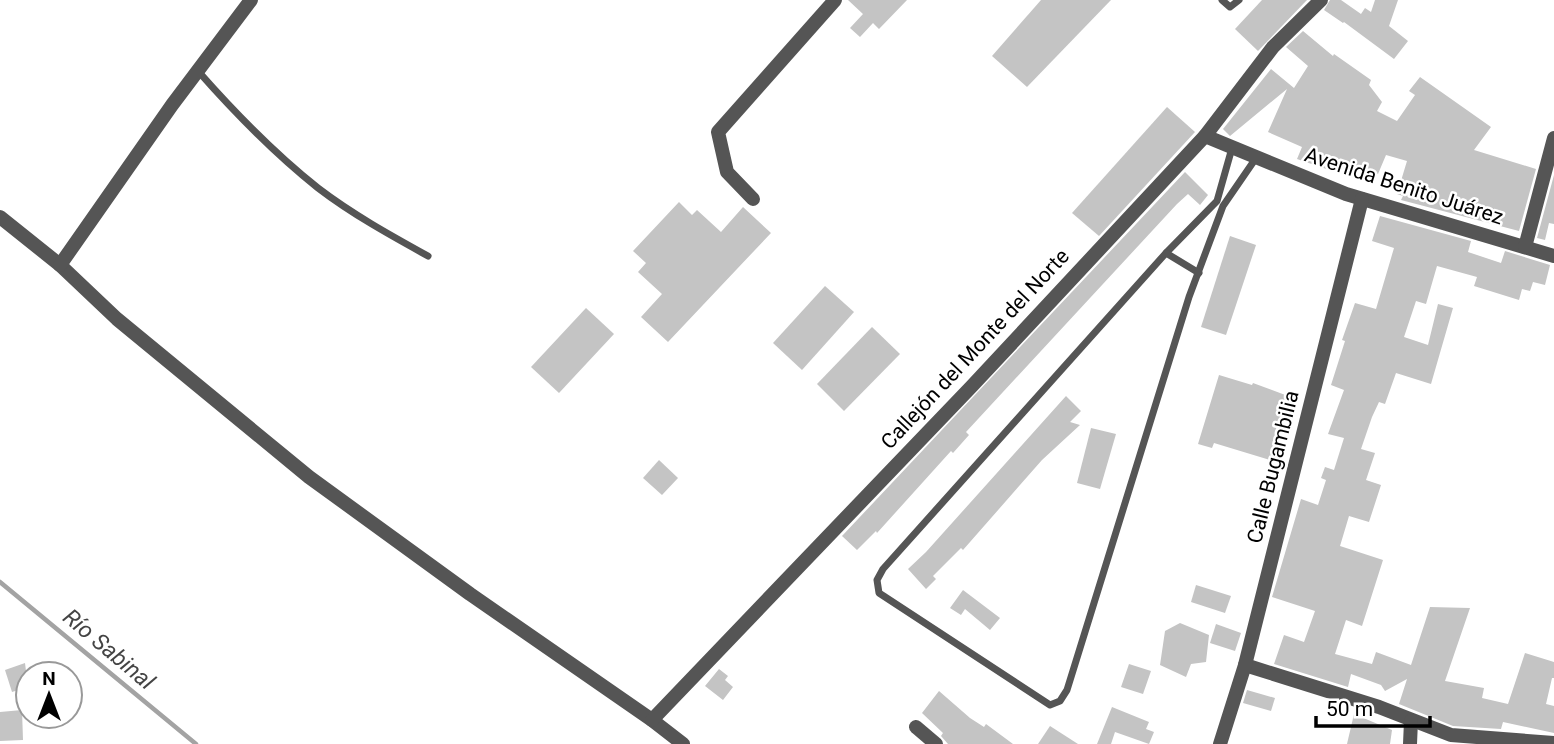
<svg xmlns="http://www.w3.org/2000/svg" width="1554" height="744" font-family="Roboto,sans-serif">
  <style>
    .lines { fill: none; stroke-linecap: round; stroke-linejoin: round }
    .stream { stroke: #a3a3a3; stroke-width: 4.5 }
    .building { fill: #c4c4c4 }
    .lane { stroke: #555; stroke-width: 7 }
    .street { stroke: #555; stroke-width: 14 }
    .labels { text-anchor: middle; stroke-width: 5; stroke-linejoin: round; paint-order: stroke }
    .street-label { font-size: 21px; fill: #000; stroke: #fff }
    .water-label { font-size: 23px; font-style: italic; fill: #444; stroke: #fff }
  </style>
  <rect width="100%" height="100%" fill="#fff"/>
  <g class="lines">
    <path class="stream" d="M0,582L196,744"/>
  </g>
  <g class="building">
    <path d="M848,0H907L879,29L873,23L860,37L850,28L863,14Z"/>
    <path d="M1041,0H1111L1027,87L992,56Z"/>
    <path d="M1262,0H1307L1258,51L1235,29Z"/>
    <path d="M1330,0H1341L1361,14L1365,8L1371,12L1375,0H1398L1389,26L1408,41L1394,59L1344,22L1343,23L1324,10Z"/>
    <path d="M1303,31L1333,56L1334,54L1371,80L1369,85L1382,102L1377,111L1397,121L1415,95L1409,91L1420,77L1491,127L1474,150L1536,169L1519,231L1401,200L1403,196L1397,194L1407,161L1386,155L1378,174L1346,162L1341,174L1297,159L1302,147L1268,132L1287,89L1230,136L1223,129L1271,69L1294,88L1308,66L1286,47Z"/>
    <path d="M1167,107L1195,132L1099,236L1072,213Z"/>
    <path d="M1185,172L1208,195L1200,205L1188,194L1177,204L966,432L969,435L953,453L951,451L877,533L876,531L857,550L842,536Z"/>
    <path d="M1554,175V224L1549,223L1545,240L1537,238Z"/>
    <path d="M679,202L692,215L697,210L721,232L743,207L771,233L668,342L641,317L662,294L638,272L646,263L633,251Z"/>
    <path d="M1380,216L1471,241L1468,252L1501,263L1505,251L1550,265L1545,285L1533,282L1530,291L1522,289L1519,300L1474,286L1477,277L1437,266L1426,304L1416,301L1404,337L1428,345L1438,304L1453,308L1431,384L1396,373L1385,404L1379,402L1372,417L1361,449L1375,453L1366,480L1381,485L1369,522L1349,516L1340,546L1383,560L1362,626L1346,620L1335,654L1372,664L1376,652L1411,665L1430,607L1470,608L1445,681L1484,688L1482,698L1508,704L1525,653L1554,662V678H1552L1546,704L1554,706V733L1503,722L1501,729L1453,726L1399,704L1407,679L1385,691L1381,685L1351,674L1348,687L1274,664L1284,635L1304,642L1315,611L1272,597L1301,499L1318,505L1326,480L1321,478L1325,467L1334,470L1344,438L1328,434L1344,390L1331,385L1345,341L1342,340L1355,303L1376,309L1394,248L1372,241Z"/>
    <path d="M1230,236L1256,245L1226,335L1201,327Z"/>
    <path d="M825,286L854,312L802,370L773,343Z"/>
    <path d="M586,308L614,334L559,393L531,367Z"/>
    <path d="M872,327L900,354L844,411L817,384Z"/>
    <path d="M1219,375L1252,385L1253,383L1288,396L1275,432L1277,433L1270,460L1214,443L1212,448L1198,444Z"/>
    <path d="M1066,396L1081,411L1070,422L1080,425L1042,460L963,550L961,548L933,576L936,579L926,589L908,569L926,552Z"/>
    <path d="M1091,428L1116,434L1100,489L1077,483Z"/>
    <path d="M659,460L678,478L662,495L643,478Z"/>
    <path d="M1196,585L1231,596L1225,613L1191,602Z"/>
    <path d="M963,590L1000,618L990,630L965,609L961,615L950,608Z"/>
    <path d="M1180,623L1209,635L1206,662L1191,664L1186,677L1160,665L1165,631Z"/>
    <path d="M1216,624L1241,633L1235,651L1210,643Z"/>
    <path d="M25,663L28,687L12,692L5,670Z"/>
    <path d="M1129,664L1151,671L1143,694L1121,687Z"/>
    <path d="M719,669L728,676L725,680L733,687L723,700L705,686Z"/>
    <path d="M1247,690L1275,698L1271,711L1243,703Z"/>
    <path d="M939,691L970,718L984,727L986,724L1013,744H948L941,736L943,733L922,713Z"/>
    <path d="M1112,707L1149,722L1146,729L1154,732L1149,744L1115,732L1111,744H1097Z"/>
    <path d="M22,710L23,740L0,741V712Z"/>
    <path d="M1354,714L1392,730L1390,744H1347Z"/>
    <path d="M1050,726L1078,744H1038Z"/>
  </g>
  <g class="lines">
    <g class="lane">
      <path d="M1222,0L1230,7L1239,0"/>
      <path d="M198,71C235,113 274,153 318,188C352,214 390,235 428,256"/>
      <path d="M1232,148L1217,201L1166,253L883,569L877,580L879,593L1050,705L1060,701L1067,690L1189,297L1223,206L1256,158"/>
      <path d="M1166,253L1199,273"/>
    </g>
    <g class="street">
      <path d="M1205,136L1346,194L1554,256"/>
      <path d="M753,199L727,172L718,132L835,0"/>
      <path d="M0,217L60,265L117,319L309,477L470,594L652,720L683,744"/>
      <path d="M1525,247L1554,138"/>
      <path d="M60,265L172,105L251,0"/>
      <path d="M1245,665L1379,707L1451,735L1554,743"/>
      <path d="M652,720L972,386L1205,136L1273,47L1321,0"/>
      <path d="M916,727L936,744"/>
      <path d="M1220,744L1245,665L1362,199"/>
      <path d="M1410,744L1411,721"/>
    </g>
  </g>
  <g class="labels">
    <g class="street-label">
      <text transform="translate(1404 186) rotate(18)" y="7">Avenida Benito Juárez</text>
      <text transform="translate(975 349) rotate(-47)" y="7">Callejón del Monte del Norte</text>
      <text transform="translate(1273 467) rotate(-76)" y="7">Calle Bugambilia</text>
    </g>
    <g class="water-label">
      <text transform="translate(109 649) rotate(40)" y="8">Río Sabinal</text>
    </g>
  </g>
  <g transform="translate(49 695)"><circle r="33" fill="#ffffff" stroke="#999999" stroke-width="2"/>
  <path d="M0-5L12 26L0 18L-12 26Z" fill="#000000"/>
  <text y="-10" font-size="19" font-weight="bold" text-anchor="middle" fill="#000000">N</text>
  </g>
  <path d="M1316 716v10h114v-10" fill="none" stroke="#000000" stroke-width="3.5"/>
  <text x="1326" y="716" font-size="21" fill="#000000" stroke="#ffffff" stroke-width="5" paint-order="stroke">50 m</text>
</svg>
